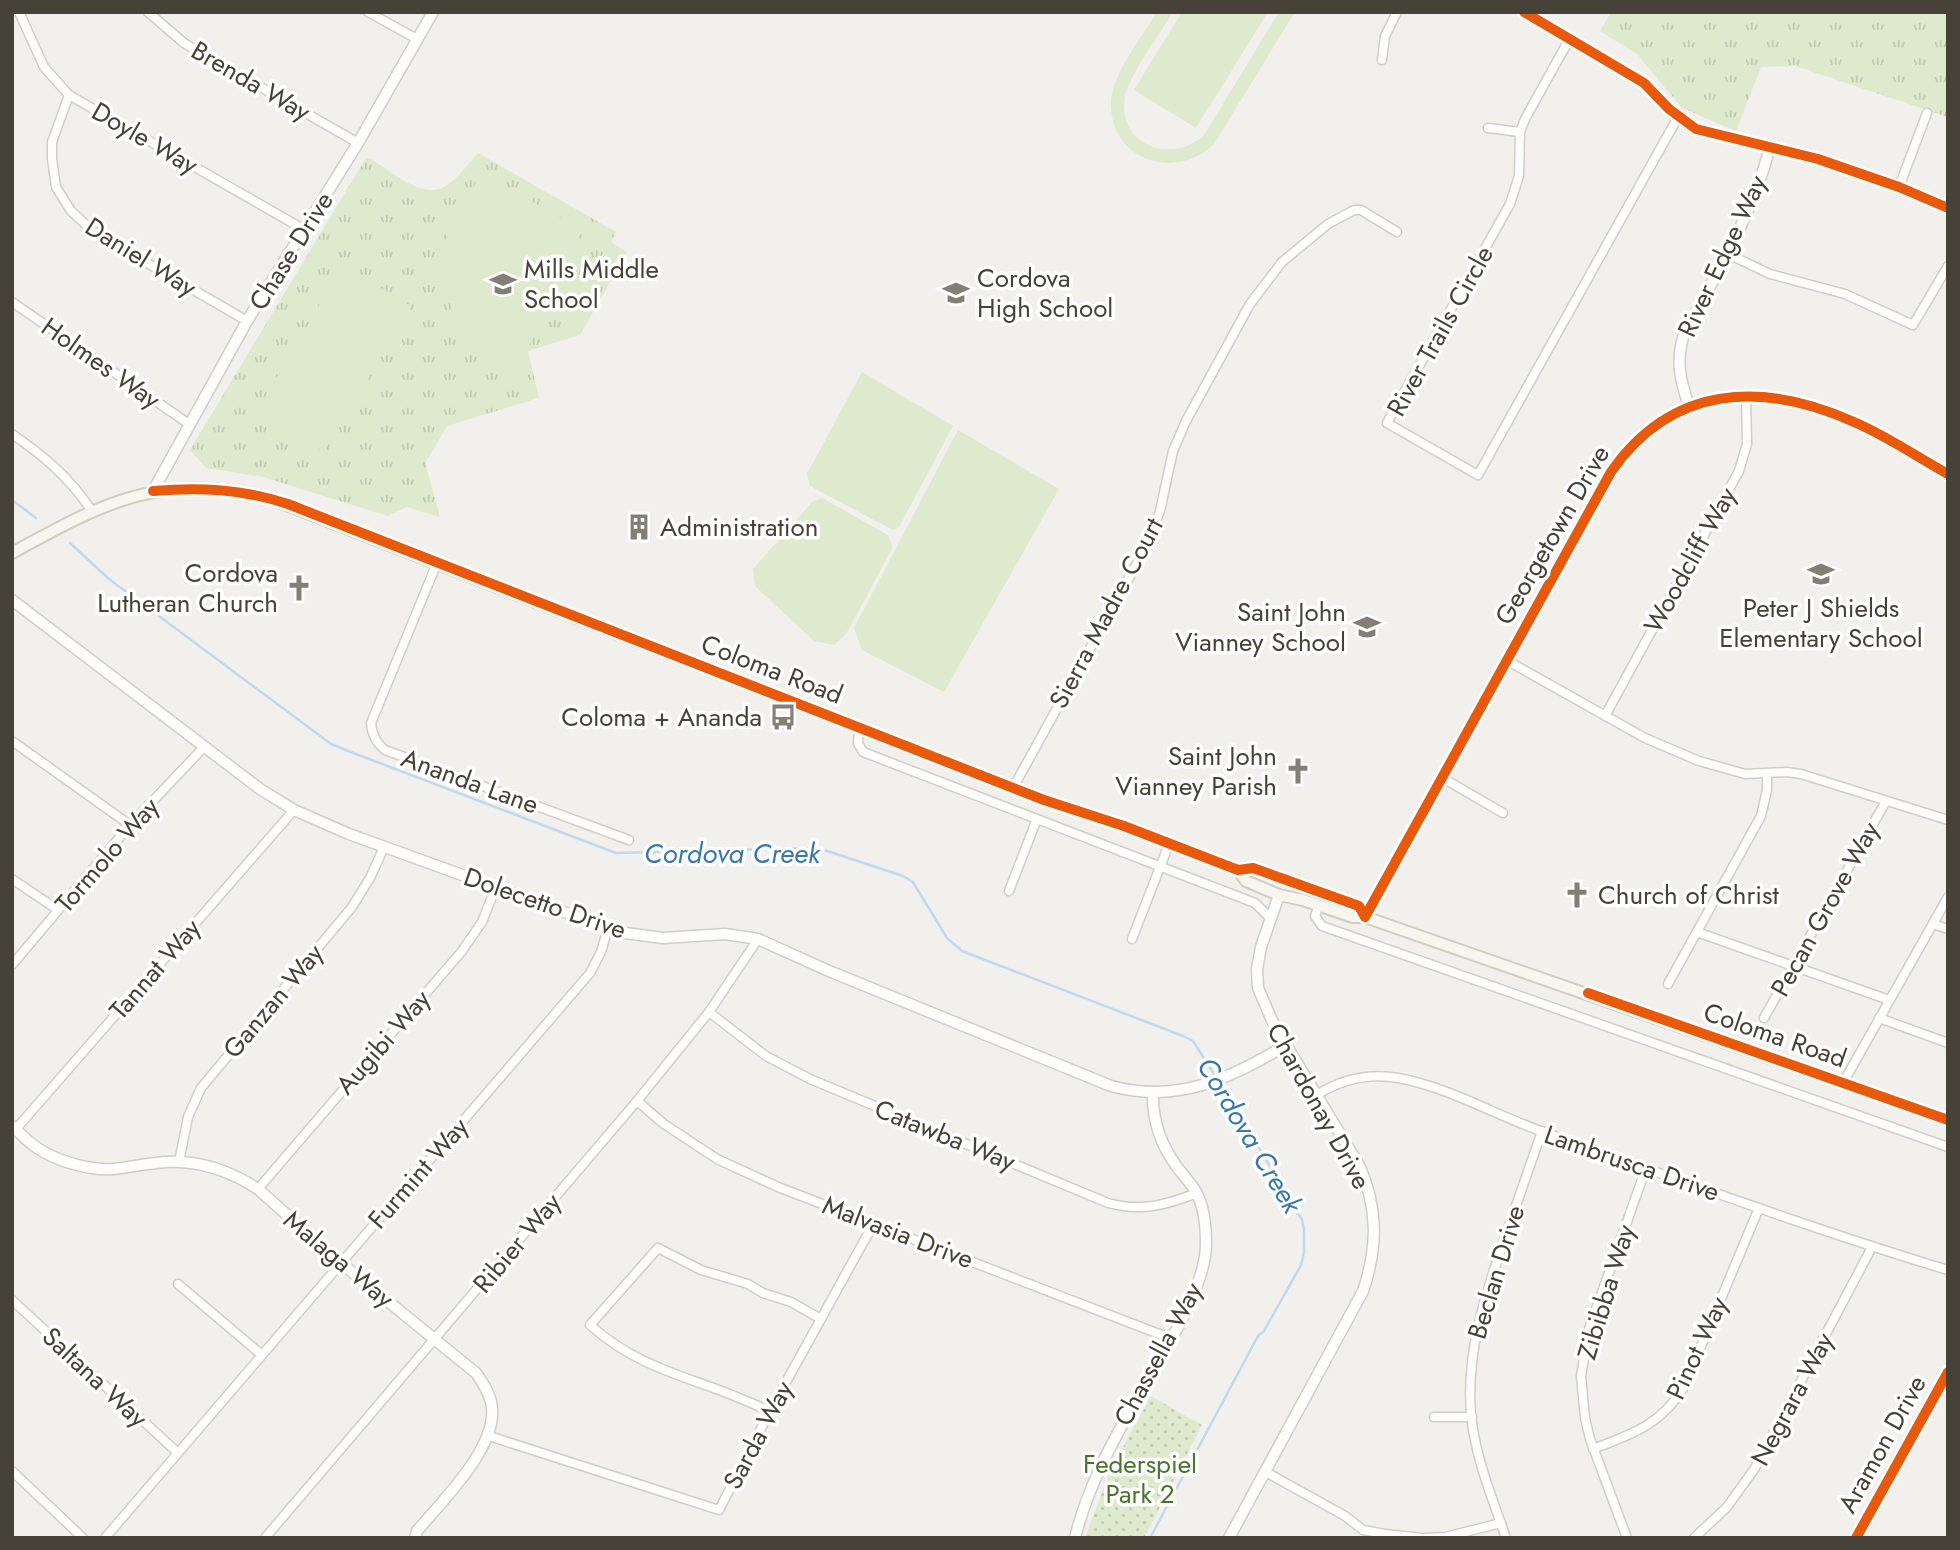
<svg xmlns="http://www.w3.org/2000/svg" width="1960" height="1550" font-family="Jost,sans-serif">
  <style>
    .grass { fill: url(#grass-tufts) }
    .park { fill: url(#park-dots) }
    .pitch { fill: #dee9ce }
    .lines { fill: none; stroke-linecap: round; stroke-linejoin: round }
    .stream { stroke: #c0d9eb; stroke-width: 2.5 }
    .minor-casing { stroke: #cfceca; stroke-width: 11 }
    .tertiary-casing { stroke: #cfceca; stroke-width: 13 }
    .secondary-casing { stroke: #d0cdc3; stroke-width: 14 }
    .minor { stroke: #fdfdfc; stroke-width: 8 }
    .tertiary { stroke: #fdfdfc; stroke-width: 10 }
    .secondary { stroke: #f6f5f0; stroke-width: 10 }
    .cycleway-casing { stroke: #fff; stroke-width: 15 }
    .cycleway { stroke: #e8590c; stroke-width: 10 }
    .labels { text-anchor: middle; stroke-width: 7; stroke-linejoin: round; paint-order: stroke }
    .street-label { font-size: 26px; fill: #474238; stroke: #fff }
    .poi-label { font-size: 26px; fill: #474238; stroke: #fff; text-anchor: start }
    .park-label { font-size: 26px; fill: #487430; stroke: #fff }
    .water-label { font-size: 28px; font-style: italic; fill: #3a77ab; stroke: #fff }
  </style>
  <defs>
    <pattern id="grass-tufts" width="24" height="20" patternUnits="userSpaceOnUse" patternTransform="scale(1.75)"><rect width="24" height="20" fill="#dee9ce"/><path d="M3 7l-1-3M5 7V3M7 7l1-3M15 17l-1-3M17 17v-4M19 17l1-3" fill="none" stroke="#c0c9b2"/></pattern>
    <pattern id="park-dots" width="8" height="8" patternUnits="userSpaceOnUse" patternTransform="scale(1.75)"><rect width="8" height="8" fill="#dee9ce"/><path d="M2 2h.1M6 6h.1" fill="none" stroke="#c0c9b2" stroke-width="1.8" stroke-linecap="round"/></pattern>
  </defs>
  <rect width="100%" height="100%" fill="#f1f0ec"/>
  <g class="grass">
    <path d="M1611,12H1948V117L1795,66L1761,67L1736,131L1682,108L1637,54L1600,31Z"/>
    <path d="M478,153L616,232L611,242L627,252L580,335L528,351L539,398L447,426L425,463L440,517L407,507L388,516L263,477L206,468L190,450L366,158L371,159C390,170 423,201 446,186C458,178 468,164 478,153Z"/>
  </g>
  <path class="park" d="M1151,1396L1202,1425L1144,1538H1085L1111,1469Z"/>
  <g class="pitch">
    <path d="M1157,12H1173C1160,34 1130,74 1125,96C1116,144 1171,166 1204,135L1279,12H1295L1214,144C1175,182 1109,160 1111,102C1112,74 1142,37 1157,12Z"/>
    <path d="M1182,12H1268L1196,128L1134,90Z"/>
    <path d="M481,173L577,227L583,253L516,367L461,332L443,286L440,250Z"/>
    <path d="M343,265L411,306L324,452L256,412Z"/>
    <path d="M862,372L953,426L899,527L893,530L810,486L807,474Z"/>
    <path d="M958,430L1059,489L944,692L862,650L854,628Z"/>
    <path d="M822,498L888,535L893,547L846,634L834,645L814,641L755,586L753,569L813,501Z"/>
  </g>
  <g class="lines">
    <g class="stream">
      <path d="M12,500L36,518"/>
      <path d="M70,543L109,579L319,735L331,744L348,751L616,853L818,848L903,876L913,882L947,938L962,951L1183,1036L1193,1041L1216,1077"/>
      <path d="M1150,1538L1258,1336L1264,1331L1301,1265L1304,1253V1229L1302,1220L1220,1083"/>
    </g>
    <g class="minor-casing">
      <g id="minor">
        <path d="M19,12L44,67L69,95L305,230"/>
        <path d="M148,12L184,43L358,143"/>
        <path d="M368,12L417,39"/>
        <path d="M1570,38L1525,119L1520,132L1519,176L1510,204L1387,423L1478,475L1678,117"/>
        <path d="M1382,60L1385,36L1397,12"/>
        <path d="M69,95L52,142V159L56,187L71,211L94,232L247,321"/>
        <path d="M1488,128L1520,132"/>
        <path d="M1899,187L1927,113"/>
        <path d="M1728,254L1770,274L1845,294L1913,325L1948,266"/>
        <path d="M12,302L189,424"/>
        <path d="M12,434C44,456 70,478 91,510"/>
        <path d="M437,563L371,723C372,735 376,742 385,750L629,840"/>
        <path d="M1506,660L1645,738L1699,761L1745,774L1787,772L1801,774L1948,820"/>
        <path d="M1605,716L1739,471L1747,444L1746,396"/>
        <path d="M859,728L858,743L863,752L1255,903L1270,918"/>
        <path d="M12,741L130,825"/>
        <path d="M1441,777L1503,813"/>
        <path d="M1013,788L1145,549L1160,511L1173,451L1186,421L1250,304L1282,262L1328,224L1354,210H1361L1397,232"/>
        <path d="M12,879L58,910"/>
        <path d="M1009,891L1037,819"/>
        <path d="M1319,905L1315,916L1322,926L1948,1147"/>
        <path d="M1933,924L1948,929"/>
        <path d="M1697,932L1889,1000"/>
        <path d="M1132,939L1169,844"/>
        <path d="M12,965L130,825L204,747"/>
        <path d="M1668,984L1761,816L1767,790V774"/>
        <path d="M709,1012L766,1056L810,1079L1108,1203C1142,1212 1166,1205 1197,1193"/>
        <path d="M1764,1018L1886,801"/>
        <path d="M1879,1018L1948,1043"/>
        <path d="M1843,1083L1948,897"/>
        <path d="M1317,1095C1342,1079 1368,1073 1398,1078C1449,1087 1497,1116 1546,1133C1680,1180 1812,1229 1948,1270"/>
        <path d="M637,1101L664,1124L717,1159L778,1187L1172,1339"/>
        <path d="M16,1129L294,810"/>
        <path d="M179,1162L188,1117L201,1088L352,907L370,878L384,847"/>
        <path d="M258,1189L462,951L482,922L496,887"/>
        <path d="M178,1284L262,1355"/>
        <path d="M12,1300L178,1453"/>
        <path d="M770,1411C748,1402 727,1392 705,1385C660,1369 626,1357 590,1325L658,1248L701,1270L748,1284L763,1293L791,1302L821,1319"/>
        <path d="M1434,1417H1472"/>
        <path d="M489,1436L719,1510L770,1411L874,1223"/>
        <path d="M1593,1449C1632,1434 1661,1425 1684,1387L1759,1208"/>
        <path d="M12,1471L83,1538"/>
        <path d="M1264,1471L1345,1516L1363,1530L1385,1534L1423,1538L1445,1537L1501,1523"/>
        <path d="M105,1538L590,973L601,952L608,928"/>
        <path d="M265,1538L637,1101L709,1012L758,939"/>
        <path d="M1506,1538C1492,1497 1475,1457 1471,1414C1466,1354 1484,1299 1503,1243C1516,1206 1529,1168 1542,1131"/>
        <path d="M1627,1538L1590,1439L1585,1418L1581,1376L1589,1329L1646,1168"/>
        <path d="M1694,1538L1727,1507L1755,1468L1872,1247"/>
      </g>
    </g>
    <g class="tertiary-casing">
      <g id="tertiary">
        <path d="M1524,12L1644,83L1669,109L1696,129L1818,159L1899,187L1948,208"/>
        <path d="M1689,406C1680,380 1675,359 1685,331C1718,272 1753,213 1770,147"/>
        <path d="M153,491L247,321L358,143L433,12"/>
        <path d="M12,600L260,789L294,810L349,834L608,928L625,933L663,938L725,934L758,939L829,971L1111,1086C1177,1104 1230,1079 1286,1045"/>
        <path d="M1365,917L1611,472C1672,384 1763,381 1854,422C1887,436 1917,457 1948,474"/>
        <path d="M12,1126C19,1132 25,1139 32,1144C48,1157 72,1165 92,1168C114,1172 134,1165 156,1163C193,1158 227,1169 258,1189L341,1263L476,1373C483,1383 491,1395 492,1408C496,1449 442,1501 417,1531L415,1538"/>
        <path d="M1075,1538C1087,1489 1110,1446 1135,1402C1158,1361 1206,1290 1206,1244C1206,1227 1204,1206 1196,1192C1191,1183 1183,1175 1177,1167C1161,1145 1152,1119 1153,1092"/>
        <path d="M1229,1538L1363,1291C1378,1247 1378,1207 1359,1165L1274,1025L1258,988L1257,969L1261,947L1279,895"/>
        <path d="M1856,1538L1948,1372"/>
      </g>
    </g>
    <g class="secondary-casing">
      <g id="secondary">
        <path d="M12,553C105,502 161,471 271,499L1044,800L1124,826L1238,870L1253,868L1359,906L1365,917"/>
        <path d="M1238,870L1246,881L1279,895L1303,900L1353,917H1365L1948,1120"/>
      </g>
    </g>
    <use href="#minor" class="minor"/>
    <use href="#tertiary" class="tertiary"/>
    <use href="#secondary" class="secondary"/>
    <g class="cycleway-casing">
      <g id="cycleway">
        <path d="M1524,12L1644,83L1669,109L1696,129L1818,159L1899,187L1948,208"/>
        <path d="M153,491C200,487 243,489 288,504L1044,800L1124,826L1238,870L1253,868L1359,906L1365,917L1611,472C1672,384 1763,381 1854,422C1887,436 1917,457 1948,474"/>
        <path d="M1588,993L1948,1120"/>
        <path d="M1856,1538L1948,1372"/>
      </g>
    </g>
    <use href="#cycleway" class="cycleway"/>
  </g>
  <defs>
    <g id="school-bare" transform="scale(2.1)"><path d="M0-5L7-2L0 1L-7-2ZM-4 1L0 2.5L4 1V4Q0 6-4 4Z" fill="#827f77" stroke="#fff" stroke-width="2.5" paint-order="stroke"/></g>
    <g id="building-bare" transform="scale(2.1)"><path d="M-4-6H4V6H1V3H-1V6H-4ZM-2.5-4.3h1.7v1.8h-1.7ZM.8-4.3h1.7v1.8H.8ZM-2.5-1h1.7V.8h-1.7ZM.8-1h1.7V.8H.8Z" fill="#827f77" stroke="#fff" stroke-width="2.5" paint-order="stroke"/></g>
    <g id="church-bare" transform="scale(2.1)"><path d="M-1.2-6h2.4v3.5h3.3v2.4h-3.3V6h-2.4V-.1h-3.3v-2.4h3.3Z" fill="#827f77" stroke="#fff" stroke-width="2.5" paint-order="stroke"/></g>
    <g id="bus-bare" transform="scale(2.1)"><path d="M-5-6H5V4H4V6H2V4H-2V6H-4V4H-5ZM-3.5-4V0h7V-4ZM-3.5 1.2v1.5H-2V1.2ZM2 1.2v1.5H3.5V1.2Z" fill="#827f77" stroke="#fff" stroke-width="2.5" paint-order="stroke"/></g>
  </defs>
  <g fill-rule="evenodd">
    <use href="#school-bare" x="503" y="284"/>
    <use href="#school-bare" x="956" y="293"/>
    <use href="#building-bare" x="639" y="527"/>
    <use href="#school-bare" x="1821" y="574"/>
    <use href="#church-bare" x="299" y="588"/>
    <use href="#school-bare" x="1367" y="627"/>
    <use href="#bus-bare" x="783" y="717"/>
    <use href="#church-bare" x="1298" y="771"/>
    <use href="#church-bare" x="1577" y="895"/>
  </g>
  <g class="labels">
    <g class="street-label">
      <text transform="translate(251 81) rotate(30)" y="9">Brenda Way</text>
      <text transform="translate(145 138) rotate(30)" y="9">Doyle Way</text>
      <text transform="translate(291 251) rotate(-58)" y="9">Chase Drive</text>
      <text transform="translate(1722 256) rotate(-65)" y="9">River Edge Way</text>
      <text transform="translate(141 257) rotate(32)" y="9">Daniel Way</text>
      <text transform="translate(1440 331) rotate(-61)" y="9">River Trails Circle</text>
      <text transform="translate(101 363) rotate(35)" y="9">Holmes Way</text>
      <text transform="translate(1552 535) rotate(-60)" y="9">Georgetown Drive</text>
      <text transform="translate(1690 560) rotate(-61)" y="9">Woodcliff Way</text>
      <text transform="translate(1106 613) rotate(-62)" y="9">Sierra Madre Court</text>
      <text transform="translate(772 669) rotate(21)" y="9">Coloma Road</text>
      <text transform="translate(470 781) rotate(20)" y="9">Ananda Lane</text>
      <text transform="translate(107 855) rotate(-49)" y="9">Tormolo Way</text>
      <text transform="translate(545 903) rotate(19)" y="9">Dolecetto Drive</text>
      <text transform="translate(1825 909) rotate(-61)" y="9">Pecan Grove Way</text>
      <text transform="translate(155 969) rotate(-49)" y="9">Tannat Way</text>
      <text transform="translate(273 1001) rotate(-50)" y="9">Ganzan Way</text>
      <text transform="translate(1775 1035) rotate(19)" y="9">Coloma Road</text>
      <text transform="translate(383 1042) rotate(-49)" y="9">Augibi Way</text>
      <text transform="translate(1319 1106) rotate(61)" y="9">Chardonay Drive</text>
      <text transform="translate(945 1135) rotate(22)" y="9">Catawba Way</text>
      <text transform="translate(1632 1163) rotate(19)" y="9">Lambrusca Drive</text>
      <text transform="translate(418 1173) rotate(-49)" y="9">Furmint Way</text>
      <text transform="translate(898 1232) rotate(21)" y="9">Malvasia Drive</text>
      <text transform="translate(517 1243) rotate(-50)" y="9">Ribier Way</text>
      <text transform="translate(339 1259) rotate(40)" y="9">Malaga Way</text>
      <text transform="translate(1496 1272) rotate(-73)" y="9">Beclan Drive</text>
      <text transform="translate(1606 1292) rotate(-73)" y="9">Zibibba Way</text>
      <text transform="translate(1697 1348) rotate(-65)" y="9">Pinot Way</text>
      <text transform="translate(1158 1354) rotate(-62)" y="9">Chassella Way</text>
      <text transform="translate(95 1377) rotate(43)" y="9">Saltana Way</text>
      <text transform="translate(1792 1399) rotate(-62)" y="9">Negrara Way</text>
      <text transform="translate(758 1435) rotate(-62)" y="9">Sarda Way</text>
      <text transform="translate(1882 1444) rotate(-61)" y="9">Aramon Drive</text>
    </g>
    <g class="poi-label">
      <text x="524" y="278">Mills Middle<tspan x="524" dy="30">School</tspan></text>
      <text x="977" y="287">Cordova<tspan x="977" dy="30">High School</tspan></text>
      <text x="660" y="536">Administration</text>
      <text x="278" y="582" text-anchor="end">Cordova<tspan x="278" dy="30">Lutheran Church</tspan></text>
      <text x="1821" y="617" text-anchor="middle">Peter J Shields<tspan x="1821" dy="30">Elementary School</tspan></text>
      <text x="1346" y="621" text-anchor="end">Saint John<tspan x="1346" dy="30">Vianney School</tspan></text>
      <text x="762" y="726" text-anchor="end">Coloma + Ananda</text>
      <text x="1277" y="765" text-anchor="end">Saint John<tspan x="1277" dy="30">Vianney Parish</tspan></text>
      <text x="1598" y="904">Church of Christ</text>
    </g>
    <g class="park-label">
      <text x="1140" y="1473">Federspiel<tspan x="1140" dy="30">Park 2</tspan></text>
    </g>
    <g class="water-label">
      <text x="732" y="863">Cordova Creek</text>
      <text transform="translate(1250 1135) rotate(59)" y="10">Cordova Creek</text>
    </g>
  </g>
  <rect width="1960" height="1550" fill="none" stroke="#474238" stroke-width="28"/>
</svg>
